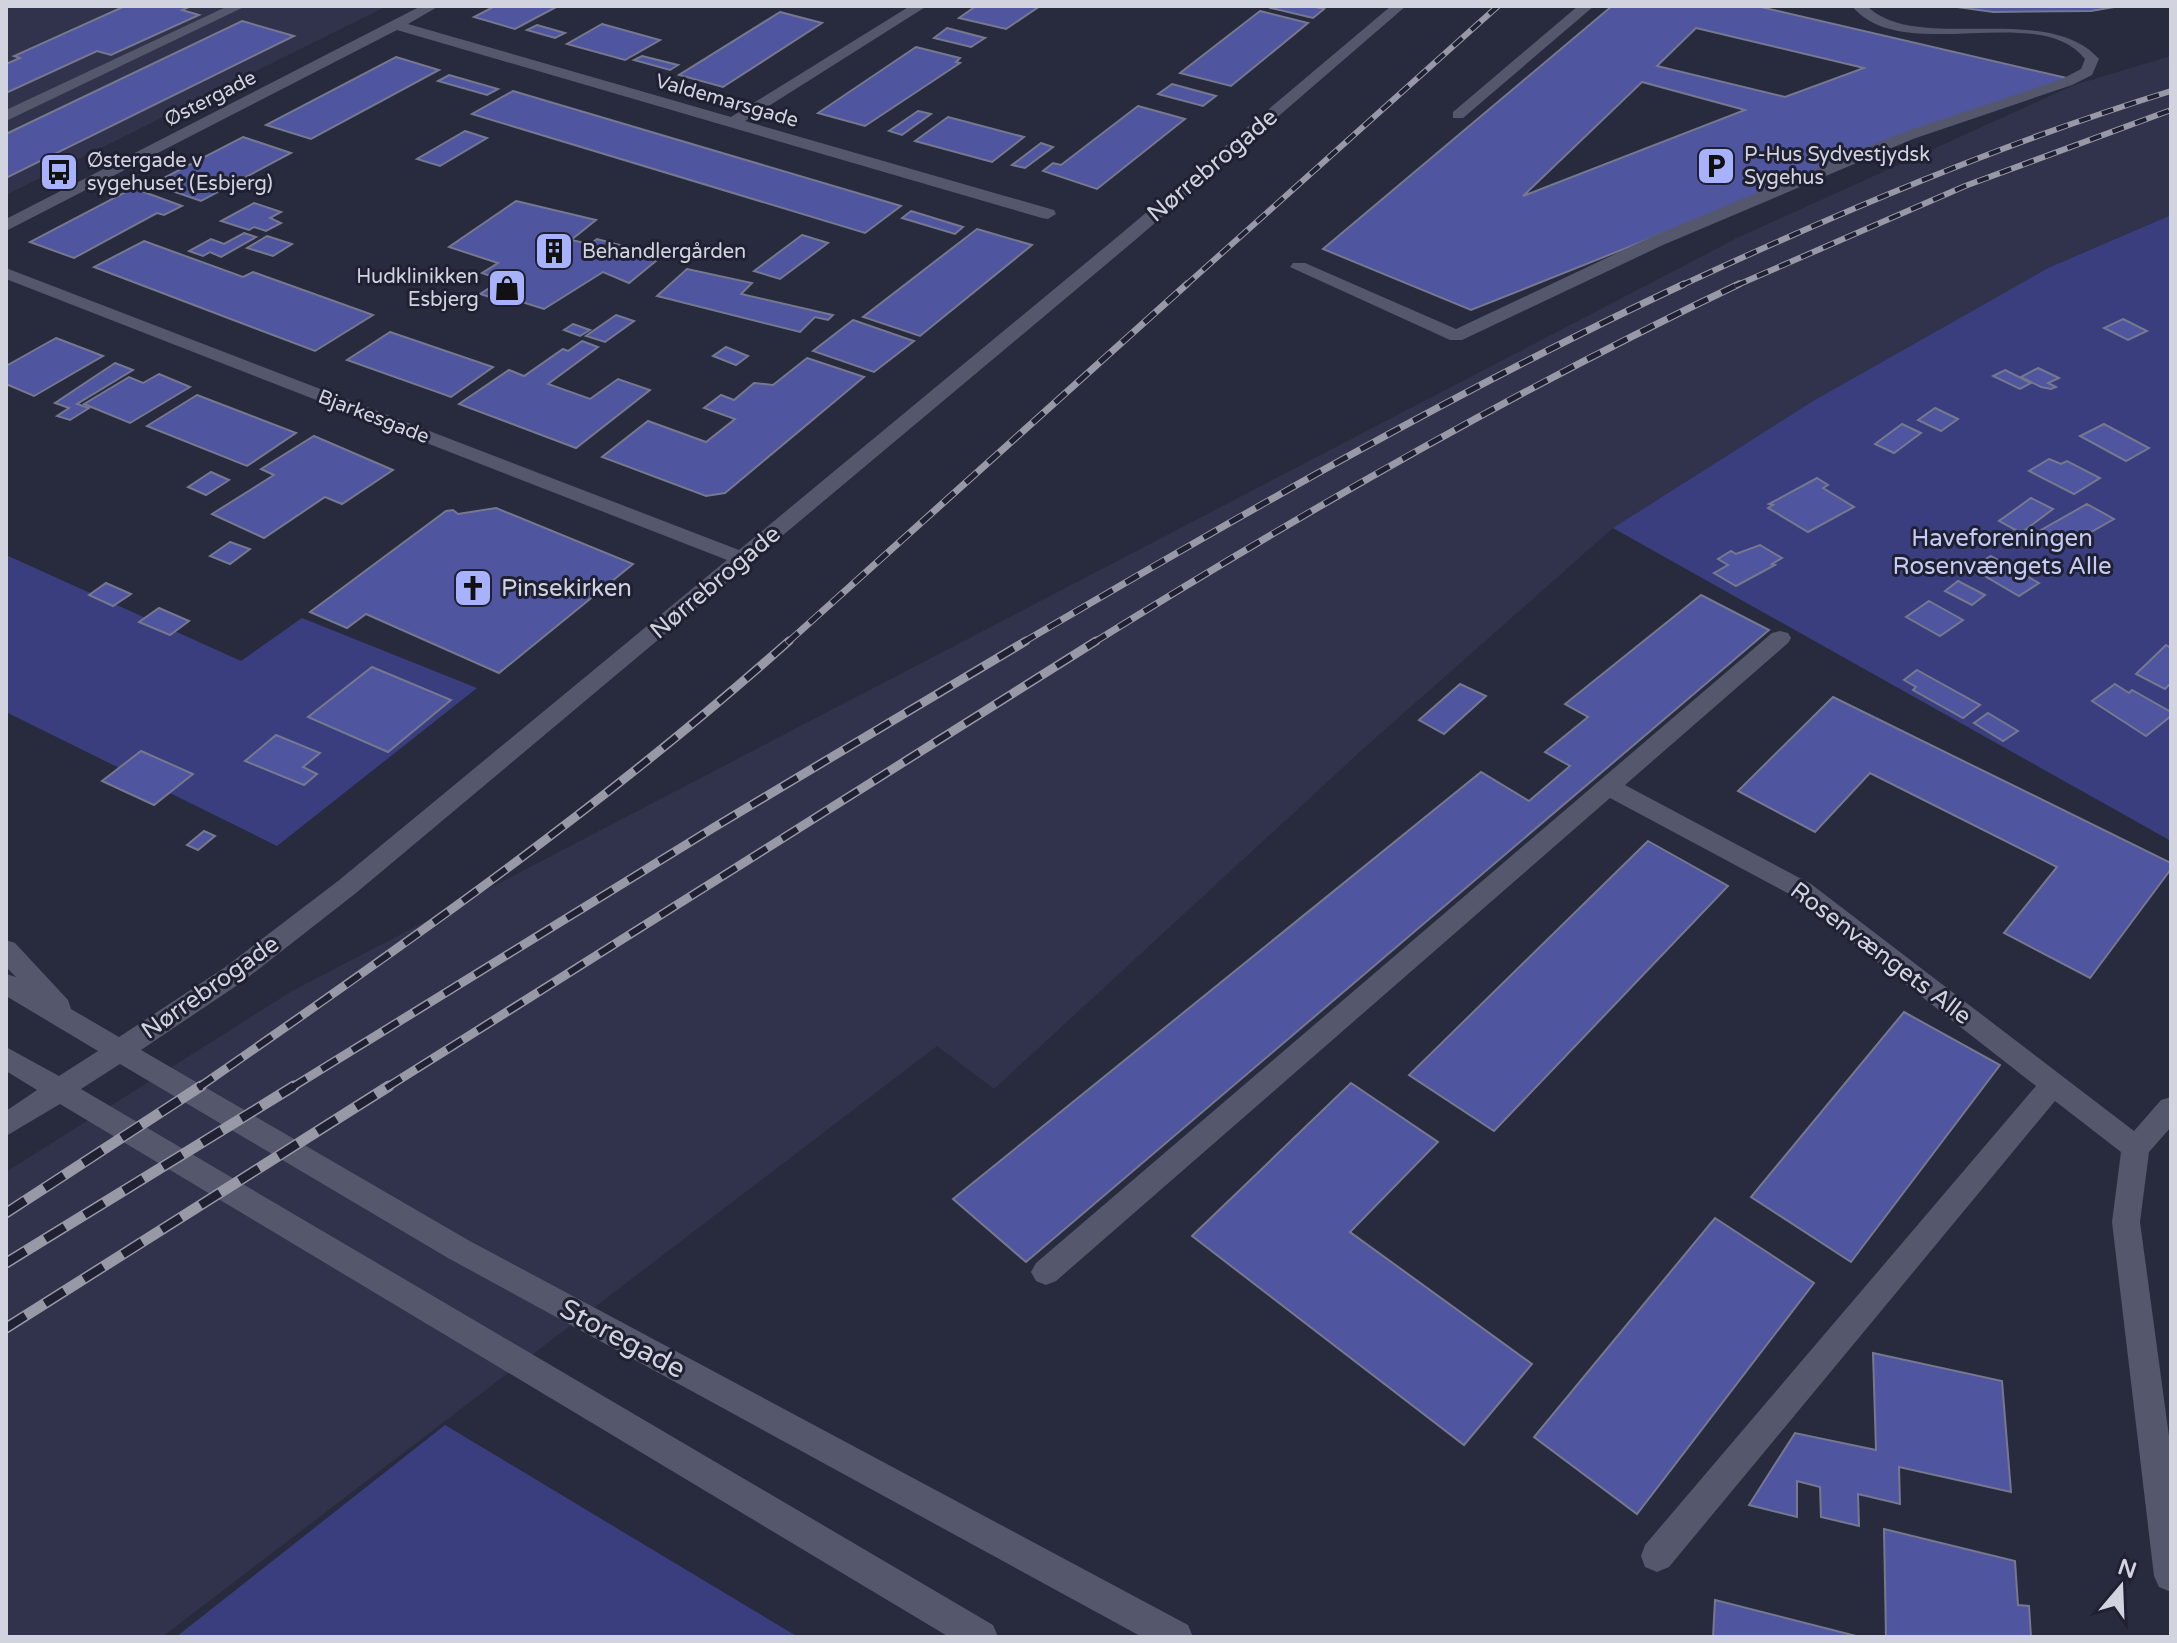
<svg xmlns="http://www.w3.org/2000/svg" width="2177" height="1643" font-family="'Varela Round',sans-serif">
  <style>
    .built { fill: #30334b }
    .green { fill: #3b3e7e }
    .building { fill: #50559f; stroke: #75788e; stroke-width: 2; fill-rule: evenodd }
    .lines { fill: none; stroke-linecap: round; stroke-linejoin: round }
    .minor { fill: #55586c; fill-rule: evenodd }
    .rail-far3-casing { stroke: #9799a7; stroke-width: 6 }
    .rail-far2-casing { stroke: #9799a7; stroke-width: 7 }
    .rail-far1-casing { stroke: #9799a7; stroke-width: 9 }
    .rail-casing { stroke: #9799a7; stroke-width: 11 }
    .rail-far3 { stroke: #1f2133; stroke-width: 4; stroke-dasharray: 12; stroke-linecap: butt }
    .rail-far2 { stroke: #1f2133; stroke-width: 5; stroke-dasharray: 15; stroke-linecap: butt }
    .rail-far1 { stroke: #1f2133; stroke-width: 6; stroke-dasharray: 18; stroke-linecap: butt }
    .rail { stroke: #1f2133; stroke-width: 8; stroke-dasharray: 23; stroke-linecap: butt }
    .labels { text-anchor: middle; stroke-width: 6; stroke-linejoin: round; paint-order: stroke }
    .far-street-label { font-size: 20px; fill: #d1d3df; stroke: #1f2133 }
    .far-poi-label { font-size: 20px; fill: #d1d3df; stroke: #1f2133; text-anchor: start }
    .street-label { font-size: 24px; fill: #d1d3df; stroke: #1f2133 }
    .park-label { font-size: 24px; fill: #c5cbf5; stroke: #1f2133 }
    .poi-label { font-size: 24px; fill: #d1d3df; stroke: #1f2133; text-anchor: start }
    .near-street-label { font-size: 28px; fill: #d1d3df; stroke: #1f2133 }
  </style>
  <rect width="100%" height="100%" fill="#282b3d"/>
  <g class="built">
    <path d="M6,6H387L6,195Z"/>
    <path d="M2171,56V215L2048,268L1813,401L1613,528L1363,749L994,1089L937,1046L162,1637H6V1172L292,991L1737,238L2074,85Z"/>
  </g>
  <g class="green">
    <path d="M2171,215V841L1613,528L1813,401L2048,268Z"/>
    <path d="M6,555L241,661L302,618L477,688L277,846L6,712Z"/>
    <path d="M445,1425L798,1637H176Z"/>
  </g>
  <g class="building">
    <path d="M125,6H191L182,10L199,15L111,55L97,51L6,93V64L20,58L14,56Z"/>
    <path d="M495,6H558L515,29L474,17Z"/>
    <path d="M976,6H1040L1006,29L959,18Z"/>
    <path d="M1274,6H1311L1324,9L1313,18L1271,8Z"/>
    <path d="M1612,6H1756L2071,79L1907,136L1471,310L1323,249ZM1696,28L1864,68L1785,97L1657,66ZM1642,82L1745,110L1523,196Z"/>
    <path d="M1950,6H2120L2091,11L1993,12Z"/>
    <path d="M1260,11L1308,23L1231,86L1180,73Z"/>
    <path d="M780,12L822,23L723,87L679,75Z"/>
    <path d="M242,21L294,36L6,178V134Z"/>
    <path d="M602,24L660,40L625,60L567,44Z"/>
    <path d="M537,25L565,33L555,38L527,30Z"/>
    <path d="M947,28L985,38L971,47L934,38Z"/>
    <path d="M916,47L960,58L956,62L960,63L865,126L818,113Z"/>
    <path d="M642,56L678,65L670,70L634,60Z"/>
    <path d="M396,57L439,70L311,139L266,125Z"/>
    <path d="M449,75L498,89L487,95L438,81Z"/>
    <path d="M1172,84L1216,96L1203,106L1158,94Z"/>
    <path d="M513,91L901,206L865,233L472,114Z"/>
    <path d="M1138,106L1185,119L1097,189L1043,171L1053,163L1061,165Z"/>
    <path d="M918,111L931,114L902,135L889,131Z"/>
    <path d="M948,117L1024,137L992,162L915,141Z"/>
    <path d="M465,131L487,138L440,166L417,159Z"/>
    <path d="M243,137L291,153L201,201L152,184Z"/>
    <path d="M1041,143L1053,147L1025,168L1012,165Z"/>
    <path d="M133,188L182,206L164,215L157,213L74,258L30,242Z"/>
    <path d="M516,201L596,220L571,240L590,244L597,239L662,256L629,283L603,272L544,309L519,301L513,304L480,294L502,280L482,273L498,263L449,247Z"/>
    <path d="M254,203L281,212L270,218L281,223L266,231L254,227L249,230L221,221Z"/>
    <path d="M911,211L963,227L955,234L902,218Z"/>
    <path d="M977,229L1032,245L920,336L863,317Z"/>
    <path d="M244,233L256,237L221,257L210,252L203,256L189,251L211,239L224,244Z"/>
    <path d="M802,235L828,243L780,279L754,271Z"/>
    <path d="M267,236L292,244L273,256L247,248Z"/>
    <path d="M144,241L243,277L253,272L373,315L315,351L94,267Z"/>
    <path d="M687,269L752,283L741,294L833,315L828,320L815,317L800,332L657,296Z"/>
    <path d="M616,315L634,321L605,342L586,336Z"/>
    <path d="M2123,319L2147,331L2128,340L2104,328Z"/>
    <path d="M853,320L914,341L874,372L813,351Z"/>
    <path d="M573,324L590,330L580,336L564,330Z"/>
    <path d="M390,332L493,367L451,397L347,360Z"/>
    <path d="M56,338L103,356L34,396L6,384V366Z"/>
    <path d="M582,341L598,347L548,384L590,399L618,379L650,390L576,448L459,404L509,370L524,376L563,349L568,351Z"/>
    <path d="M726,347L748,356L736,365L713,356Z"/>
    <path d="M807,358L864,377L725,493L706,496L602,457L648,421L706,442L735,419L704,408L721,395L734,400L754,383L773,385Z"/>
    <path d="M115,363L133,370L77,404L89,408L70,420L57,416L69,408L55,403Z"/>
    <path d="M2038,368L2059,378L2048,383L2056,387L2051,389L2041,387L2021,377Z"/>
    <path d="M2005,370L2031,383L2020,389L1993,376Z"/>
    <path d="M159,374L190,387L130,423L84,404L129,377L143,383Z"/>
    <path d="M197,395L296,433L247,466L147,426Z"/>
    <path d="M1935,408L1958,419L1941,431L1918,420Z"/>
    <path d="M1902,424L1921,433L1894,453L1875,444Z"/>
    <path d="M2104,424L2149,448L2126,461L2080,436Z"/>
    <path d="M314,436L393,470L342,504L325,497L264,538L212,514L274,475L261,469Z"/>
    <path d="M2049,459L2061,464L2067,461L2100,478L2074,494L2029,471Z"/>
    <path d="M211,472L229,480L206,495L188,487Z"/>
    <path d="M1817,478L1828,485L1823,488L1854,507L1808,532L1768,508L1773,505L1769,504Z"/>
    <path d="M2031,498L2053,509L2021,533L1999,521Z"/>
    <path d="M2087,504L2114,519L2061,549L2034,534Z"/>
    <path d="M496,508L633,564L499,673L366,614L347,628L310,612L446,511L453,510L458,514Z"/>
    <path d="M230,542L250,549L230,564L210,556Z"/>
    <path d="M1760,545L1782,558L1772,564L1775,565L1736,586L1714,573L1728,565L1718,559L1731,551L1736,554Z"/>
    <path d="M1991,556L2039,583L2019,596L1971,568Z"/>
    <path d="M1958,581L1985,595L1972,605L1945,591Z"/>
    <path d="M106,583L131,594L113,606L89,595Z"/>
    <path d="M1701,595L1769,630L1026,1262L953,1199L1481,772L1529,801L1570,766L1545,752L1588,717L1565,704Z"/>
    <path d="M1929,601L1963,620L1940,636L1906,617Z"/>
    <path d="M159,608L189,621L170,635L139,622Z"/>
    <path d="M2166,645L2171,648V683L2165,689L2136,674Z"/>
    <path d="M372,667L451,700L388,752L308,717Z"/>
    <path d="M1917,670L1980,705L1963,718L1913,690L1916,687L1904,680Z"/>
    <path d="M1460,684L1486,696L1444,734L1419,720Z"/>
    <path d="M2115,684L2129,693L2132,690L2171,712V716L2146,736L2092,701Z"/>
    <path d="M1833,697L2171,863V869L2090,978L2004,933L2057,867L1870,773L1815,832L1738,791Z"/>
    <path d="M1988,713L2018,731L2003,741L1974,723Z"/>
    <path d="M276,735L320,753L303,767L317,774L304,785L245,761Z"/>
    <path d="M141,751L193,774L154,805L102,781Z"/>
    <path d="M204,831L215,836L198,850L187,845Z"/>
    <path d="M1648,841L1728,886L1494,1131L1409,1075Z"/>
    <path d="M1904,1012L2000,1065L1851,1262L1751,1197Z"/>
    <path d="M1351,1083L1438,1142L1350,1232L1532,1364L1464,1445L1192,1236Z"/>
    <path d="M1715,1218L1814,1283L1637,1514L1534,1437Z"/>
    <path d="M1873,1353L2002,1381L2011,1492L1899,1467L1900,1504L1858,1494L1859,1526L1821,1517L1820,1487L1797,1481V1517L1749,1505L1795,1433L1876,1450Z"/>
    <path d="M1884,1529L2015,1561L2018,1605L2029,1606L2031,1637H1886Z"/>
    <path d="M1715,1600L1860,1637H1713Z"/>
  </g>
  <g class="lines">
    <g class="minor">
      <path d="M228,6H246L6,121V110Z"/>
      <path d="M421,6H439L408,24L731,117L910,6H927L745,121L1054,210L1056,214L1048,219L1042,218L397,30L6,231V219Z"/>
      <path d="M1391,6H1406L1134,241L356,893L242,982L141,1050L468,1240L1188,1625L1193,1637H1142L448,1258L120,1064L81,1089L993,1625L998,1637H949L60,1104L6,1136V1111L37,1090L6,1071V1047L59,1076L98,1051L6,996V974L16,977L6,967V940L15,943L68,1000L71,1009L119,1037L224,968L338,881L727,560L6,279V268L739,550L1122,233Z"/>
      <path d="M1578,6H1594L1463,118H1453V112Z"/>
      <path d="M1852,6H1867C1916,55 2048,0 2099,59L2092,75L2072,85L1913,139L1663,245L1462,340H1450L1290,267L1293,263H1305L1456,329L1651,237L1901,133L2062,79L2081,69L2085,59C2039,0 1901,67 1852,6Z"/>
      <path d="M1780,631L1788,633L1791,638L1788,643L1625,785L1811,884L2134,1131L2161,1100L2171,1097V1127L2149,1152L2140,1222L2171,1451V1592L2159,1587L2154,1576L2112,1222L2121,1152L2055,1101L1669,1567L1657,1572L1645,1567L1641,1556L1645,1545L2036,1086L1793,896L1610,798L1056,1281L1046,1285L1036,1281L1031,1272L1036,1263L1772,633Z"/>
    </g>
    <g class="rail-far3-casing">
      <g id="rail-far3">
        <path d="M1185,286L1498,6"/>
        <path d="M1680,286C1840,212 2003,143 2171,91"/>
        <path d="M1735,286L1965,186L2171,110"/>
      </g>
    </g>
    <g class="rail-far2-casing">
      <g id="rail-far2">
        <path d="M787,643L1187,284"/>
        <path d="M1022,643C1239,516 1457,390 1684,284"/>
        <path d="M1093,643C1303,512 1516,390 1739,284"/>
      </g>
    </g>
    <g class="rail-far1-casing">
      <g id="rail-far1">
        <path d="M198,1088C401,947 604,806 789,641"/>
        <path d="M291,1088L713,828L1026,641"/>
        <path d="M386,1088L1096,641"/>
      </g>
    </g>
    <g class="rail-casing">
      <g id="rail">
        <path d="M6,1213L201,1086"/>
        <path d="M6,1263L294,1086"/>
        <path d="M6,1328L389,1086"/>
      </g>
    </g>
    <use href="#rail-far3" class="rail-far3"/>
    <use href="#rail-far2" class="rail-far2"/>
    <use href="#rail-far1" class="rail-far1"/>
    <use href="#rail" class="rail"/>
  </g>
  <defs>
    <g id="parking-square" transform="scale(2)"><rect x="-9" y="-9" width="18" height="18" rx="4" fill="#a7b1fc" stroke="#1f2133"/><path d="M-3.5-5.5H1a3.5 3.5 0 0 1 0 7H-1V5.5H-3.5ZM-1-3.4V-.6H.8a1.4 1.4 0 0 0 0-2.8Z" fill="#111"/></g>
    <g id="bus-square" transform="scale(2)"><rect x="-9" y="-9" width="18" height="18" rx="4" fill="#a7b1fc" stroke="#1f2133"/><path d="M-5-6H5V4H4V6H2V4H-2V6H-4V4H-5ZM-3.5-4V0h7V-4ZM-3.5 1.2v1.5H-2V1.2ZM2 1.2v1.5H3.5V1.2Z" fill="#111"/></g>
    <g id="building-square" transform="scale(2)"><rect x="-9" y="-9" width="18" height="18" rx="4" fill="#a7b1fc" stroke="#1f2133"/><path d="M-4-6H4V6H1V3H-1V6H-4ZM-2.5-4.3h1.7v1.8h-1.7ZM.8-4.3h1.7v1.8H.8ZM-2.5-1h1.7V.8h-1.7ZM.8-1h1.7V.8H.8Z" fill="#111"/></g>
    <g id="shop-square" transform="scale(2)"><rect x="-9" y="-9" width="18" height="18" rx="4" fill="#a7b1fc" stroke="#1f2133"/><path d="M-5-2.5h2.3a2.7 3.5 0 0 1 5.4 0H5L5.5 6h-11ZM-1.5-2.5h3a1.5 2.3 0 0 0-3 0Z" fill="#111"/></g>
    <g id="church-square" transform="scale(2)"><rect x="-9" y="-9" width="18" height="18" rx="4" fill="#a7b1fc" stroke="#1f2133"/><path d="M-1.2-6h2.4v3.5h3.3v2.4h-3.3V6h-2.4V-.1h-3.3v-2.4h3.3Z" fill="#111"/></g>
  </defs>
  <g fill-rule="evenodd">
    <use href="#parking-square" x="1716" y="166"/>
    <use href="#bus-square" x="59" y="172"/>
    <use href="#building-square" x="554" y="251"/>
    <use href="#shop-square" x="507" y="288"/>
    <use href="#church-square" x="473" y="588"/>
  </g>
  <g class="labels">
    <g class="far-street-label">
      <text transform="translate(210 98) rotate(-27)" y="7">Østergade</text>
      <text transform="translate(727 100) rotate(16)" y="7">Valdemarsgade</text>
      <text transform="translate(374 416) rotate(21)" y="7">Bjarkesgade</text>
    </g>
    <g class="far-poi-label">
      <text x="1744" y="161">P-Hus Sydvestjydsk<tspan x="1744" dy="23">Sygehus</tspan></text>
      <text x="87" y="167">Østergade v<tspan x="87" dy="23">sygehuset (Esbjerg)</tspan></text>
      <text x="582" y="258">Behandlergården</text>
      <text x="479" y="283" text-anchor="end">Hudklinikken<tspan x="479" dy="23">Esbjerg</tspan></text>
    </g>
    <g class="street-label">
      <text transform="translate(1212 165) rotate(-40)" y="8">Nørrebrogade</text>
      <text transform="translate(715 582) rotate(-40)" y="8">Nørrebrogade</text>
      <text transform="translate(1881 953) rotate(37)" y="8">Rosenvængets Alle</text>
      <text transform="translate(210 987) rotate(-35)" y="8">Nørrebrogade</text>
    </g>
    <g class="park-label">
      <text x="2002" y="546">Haveforeningen<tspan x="2002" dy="28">Rosenvængets Alle</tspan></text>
    </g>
    <g class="poi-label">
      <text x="501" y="596">Pinsekirken</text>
    </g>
    <g class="near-street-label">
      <text transform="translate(623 1338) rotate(28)" y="10">Storegade</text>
    </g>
  </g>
  <rect width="2177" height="1643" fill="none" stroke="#d1d3df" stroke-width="16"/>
  <g transform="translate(2121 1587) rotate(19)" stroke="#1f2133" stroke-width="6" paint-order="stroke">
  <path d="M0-6L14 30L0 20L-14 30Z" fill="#d1d3df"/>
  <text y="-12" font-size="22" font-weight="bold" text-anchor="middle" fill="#d1d3df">N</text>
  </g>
</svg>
